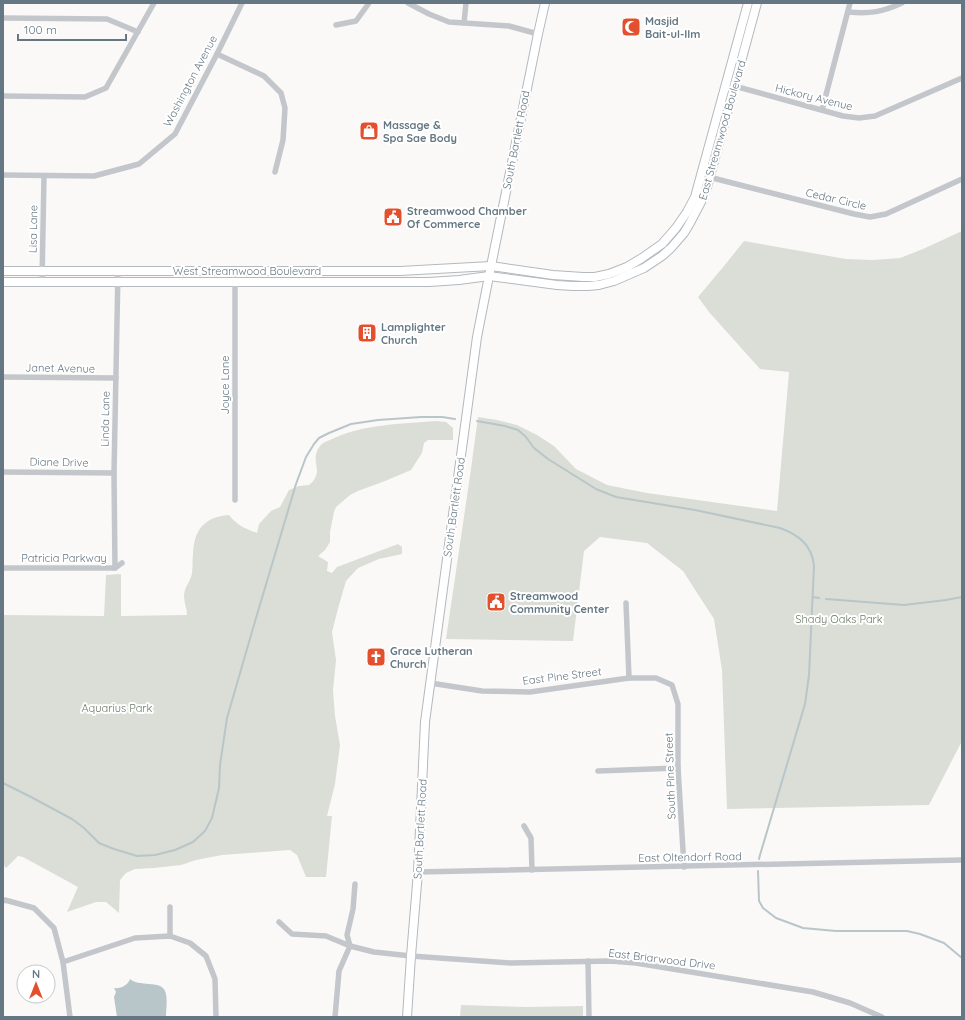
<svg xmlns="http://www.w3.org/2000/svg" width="965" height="1020" font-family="Quicksand,sans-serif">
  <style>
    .green { fill: #daded6 }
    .water { fill: #b8c6c9 }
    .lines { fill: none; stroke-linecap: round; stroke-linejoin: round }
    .stream { stroke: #b8c6c9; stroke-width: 2 }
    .secondary-casing { stroke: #b3b9be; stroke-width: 10 }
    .street { stroke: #c3c7cb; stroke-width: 5.5 }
    .secondary { stroke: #fff; stroke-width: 8 }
    .labels { text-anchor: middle; stroke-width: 4; stroke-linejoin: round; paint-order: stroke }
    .poi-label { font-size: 11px; font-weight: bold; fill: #657782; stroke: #fff; text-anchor: start }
    .street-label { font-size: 11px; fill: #657782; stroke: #fff }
    .park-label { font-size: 11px; fill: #697a64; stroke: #fff }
  </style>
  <rect width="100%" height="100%" fill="#faf9f7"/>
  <g class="green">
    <path d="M962,231V741L929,805L727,809L722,670L714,619L683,571L647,543L600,537L584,551L573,641L446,639L471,469L478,417L497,420L517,425L537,435L554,446L576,469L607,485L647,493L777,511L789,372L760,369L709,312L698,297L724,266L744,241L846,259L873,260L900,258L923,249Z"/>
    <path d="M436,421L446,422L453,428V440H428L424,443L422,453L411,470L385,481L358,491L350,495L336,507L334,512L330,532V542L325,550L318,556L328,562L327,571L332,573L337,567L398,544L402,547V554L379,559L358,568L346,581L339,605L332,632L336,660L333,690L335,716L340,745L335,784L327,816H332L326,877H306L297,855L290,850L222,855L196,860L181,865L154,868L135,869L126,873L120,880L119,913L106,902H96L67,912L78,887L23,857L18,856L6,868L3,864V615L104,616L106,575L121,574V616L187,615C187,607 182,599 185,590C187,584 191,580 192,573C193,567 192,560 193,554C194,530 204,517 229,515C238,526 244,528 257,533L259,524L271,511L280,507L289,490L299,486L309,485C311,483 314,481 315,478C321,468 310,459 320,446C322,443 327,441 330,440C362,424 401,424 436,421Z"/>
    <path d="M461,1005L526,1007L583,1006V1017H460Z"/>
  </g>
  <path class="water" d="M130,979C138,987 161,980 165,991C168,997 166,1010 166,1017H117L114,997L116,992L114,988C121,989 128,985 130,979Z"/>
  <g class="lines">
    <g class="stream">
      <path d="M477,421L505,426L518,430L526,437L534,448L548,459L596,489L616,497L695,510L780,528C799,535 812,545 814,566L809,675L805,704L760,855L759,859"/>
      <path d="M813,597L819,598"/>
      <path d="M826,599L904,605L946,600L962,597"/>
      <path d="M3,783L31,797L72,819L84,828L99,843L114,849L137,856L155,855L175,850L193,842L205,831L212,818L219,788L220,765L227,718L256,618L296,484L306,457L314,444L319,438L329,433L351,424L378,420L421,417H442L455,419"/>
      <path d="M758,871L759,901L763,908L776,918L803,928L836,931H907L920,934L944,943L962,958"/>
    </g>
    <g class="secondary-casing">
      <g id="secondary">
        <path d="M3,271H400L491,266L553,275L583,277H595L609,274L627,267L642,258L662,244L676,228L687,212L695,197L701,175L748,3"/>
        <path d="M3,282H429L459,280L489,276L557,285L573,286H588L599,285L614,281L644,268L662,256L671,248L684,233L690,223L701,202L707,187L757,3"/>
        <path d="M407,1017L411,956L418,872L425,722L477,337L489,276L538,34L545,3"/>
      </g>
    </g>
    <g class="street">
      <path d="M408,3L429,14L449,22L509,26L538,34"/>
      <path d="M848,12C871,14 882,12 902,3"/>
      <path d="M3,18L107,19L138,32"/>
      <path d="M464,23L466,3"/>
      <path d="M336,25L356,21L369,3"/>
      <path d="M217,54L264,76L281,93L285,108L283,140L275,172"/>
      <path d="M727,84L843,116L859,118L875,116L962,78"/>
      <path d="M3,96L85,97L106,88L154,3"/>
      <path d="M822,110L850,3"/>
      <path d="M3,175L94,176L139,164L175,134L217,54L242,3"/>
      <path d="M701,175L854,214L870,217L886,214L962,179"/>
      <path d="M235,270V500"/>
      <path d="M42,282L44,176"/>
      <path d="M3,377L116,378"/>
      <path d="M3,472L114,473"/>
      <path d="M3,568H115L122,563"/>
      <path d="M115,568L114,473L118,271"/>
      <path d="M626,603L629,678"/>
      <path d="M430,683L482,691L530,692L629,678H656L672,685L678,704V768L684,867"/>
      <path d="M598,771L678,768"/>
      <path d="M524,826L531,838L532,870"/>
      <path d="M418,872L962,860"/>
      <path d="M3,901L5,900L34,908L54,928L63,962L70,1017"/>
      <path d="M170,907V936"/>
      <path d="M279,922L292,934L326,936L350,946L374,952L411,956L511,963L610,961L636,963L813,992L850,1003L882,1017"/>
      <path d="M588,961L589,1017"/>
      <path d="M63,962L135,938L170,936L190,943L206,956L215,979L216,1017"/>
      <path d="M335,1017L339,971L350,946L347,935L353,909L355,884"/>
    </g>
    <use href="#secondary" class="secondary"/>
  </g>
  <defs>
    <g id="mosque-square" transform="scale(1)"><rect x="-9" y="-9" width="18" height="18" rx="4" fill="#e3502e" stroke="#fff"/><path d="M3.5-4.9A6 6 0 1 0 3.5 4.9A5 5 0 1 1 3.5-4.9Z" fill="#fff"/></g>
    <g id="shop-square" transform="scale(1)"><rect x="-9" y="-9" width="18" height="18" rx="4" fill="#e3502e" stroke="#fff"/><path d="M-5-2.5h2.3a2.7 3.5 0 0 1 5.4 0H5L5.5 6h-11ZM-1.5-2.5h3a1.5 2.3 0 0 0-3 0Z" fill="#fff"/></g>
    <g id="civic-square" transform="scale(1)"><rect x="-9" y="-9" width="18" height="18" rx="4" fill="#e3502e" stroke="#fff"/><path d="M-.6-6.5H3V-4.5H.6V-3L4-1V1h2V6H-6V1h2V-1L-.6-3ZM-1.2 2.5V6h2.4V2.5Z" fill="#fff"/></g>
    <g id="building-square" transform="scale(1)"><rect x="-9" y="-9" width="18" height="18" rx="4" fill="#e3502e" stroke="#fff"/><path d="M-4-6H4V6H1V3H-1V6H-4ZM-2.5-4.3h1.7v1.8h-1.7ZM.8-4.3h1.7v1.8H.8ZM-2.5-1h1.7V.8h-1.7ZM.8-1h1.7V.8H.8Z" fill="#fff"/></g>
    <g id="church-square" transform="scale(1)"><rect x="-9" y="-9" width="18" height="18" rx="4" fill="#e3502e" stroke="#fff"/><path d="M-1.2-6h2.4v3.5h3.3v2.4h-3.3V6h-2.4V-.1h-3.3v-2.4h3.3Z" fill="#fff"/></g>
  </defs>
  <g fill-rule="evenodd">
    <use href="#mosque-square" x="631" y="27"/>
    <use href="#shop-square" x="369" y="131"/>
    <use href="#civic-square" x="393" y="217"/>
    <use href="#building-square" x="367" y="333"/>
    <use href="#civic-square" x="496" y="602"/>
    <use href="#church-square" x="376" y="657"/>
  </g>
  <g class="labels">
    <g class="poi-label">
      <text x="645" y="25">Masjid<tspan x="645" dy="13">Bait-ul-Ilm</tspan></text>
      <text x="383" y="129">Massage &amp;<tspan x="383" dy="13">Spa Sae Body</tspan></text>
      <text x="407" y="215">Streamwood Chamber<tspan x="407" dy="13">Of Commerce</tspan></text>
      <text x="381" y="331">Lamplighter<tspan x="381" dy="13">Church</tspan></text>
      <text x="510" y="600">Streamwood<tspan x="510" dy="13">Community Center</tspan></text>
      <text x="390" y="655">Grace Lutheran<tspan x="390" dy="13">Church</tspan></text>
    </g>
    <g class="street-label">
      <text transform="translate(190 81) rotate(-62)" y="4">Washington Avenue</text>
      <text transform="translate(814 97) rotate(14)" y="4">Hickory Avenue</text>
      <text transform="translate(722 130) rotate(-74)" y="4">East Streamwood Boulevard</text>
      <text transform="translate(516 140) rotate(-79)" y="4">South Bartlett Road</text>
      <text transform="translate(836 199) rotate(13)" y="4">Cedar Circle</text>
      <text transform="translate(33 229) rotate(-89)" y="4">Lisa Lane</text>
      <text x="247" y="275">West Streamwood Boulevard</text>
      <text transform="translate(60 368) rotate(1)" y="4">Janet Avenue</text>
      <text transform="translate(225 385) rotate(-90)" y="4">Joyce Lane</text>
      <text transform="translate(105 419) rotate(-89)" y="4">Linda Lane</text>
      <text transform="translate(59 462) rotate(1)" y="4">Diane Drive</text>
      <text transform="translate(454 507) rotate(-82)" y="4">South Bartlett Road</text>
      <text x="64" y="562">Patricia Parkway</text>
      <text transform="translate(562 676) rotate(-7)" y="4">East Pine Street</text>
      <text transform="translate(670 776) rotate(-92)" y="4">South Pine Street</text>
      <text transform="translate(420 829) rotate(-87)" y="4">South Bartlett Road</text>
      <text transform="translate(690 857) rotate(-1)" y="4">East Oltendorf Road</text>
      <text transform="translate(662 959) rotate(7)" y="4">East Briarwood Drive</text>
    </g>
    <g class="park-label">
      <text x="839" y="623">Shady Oaks Park</text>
      <text x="117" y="712">Aquarius Park</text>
    </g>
  </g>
  <rect width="965" height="1020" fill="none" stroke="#657782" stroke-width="8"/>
  <g transform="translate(36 984)"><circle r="19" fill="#ffffff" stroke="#c1c9cd"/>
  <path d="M0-3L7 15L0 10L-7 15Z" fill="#e3502e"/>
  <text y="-6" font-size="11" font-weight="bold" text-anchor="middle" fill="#657782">N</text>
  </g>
  <path d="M18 34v6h108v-6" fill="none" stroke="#657782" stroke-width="2"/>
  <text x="24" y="34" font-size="12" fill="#657782" stroke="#ffffff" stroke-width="3" paint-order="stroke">100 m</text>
</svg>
